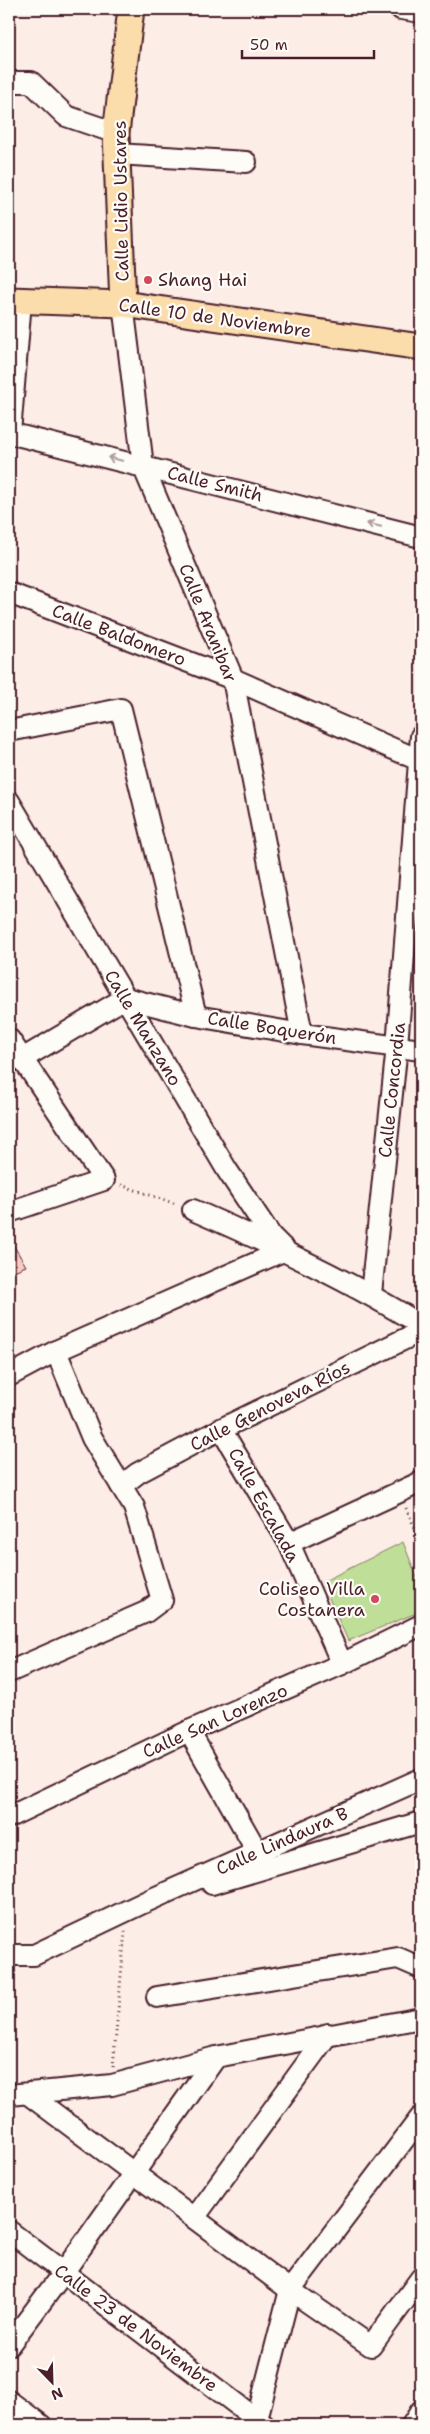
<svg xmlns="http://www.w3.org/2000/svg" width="430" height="2434" font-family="'Shantell Sans',sans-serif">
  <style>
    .green { fill: #bfdf98; stroke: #847f62 }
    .building { fill: #f9cabe; stroke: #4a1f2b }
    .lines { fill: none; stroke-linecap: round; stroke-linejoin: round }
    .minor-casing { stroke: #4a1f2b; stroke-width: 24 }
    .major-casing { stroke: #4a1f2b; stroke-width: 29 }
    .path { stroke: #4a1f2b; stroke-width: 3; stroke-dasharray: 1 4; stroke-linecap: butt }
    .minor { stroke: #fdfcf7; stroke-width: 20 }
    .major { stroke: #fbddab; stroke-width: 25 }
    .oneway { stroke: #ac999b }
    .poi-dot { fill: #d1495b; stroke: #fdfcf7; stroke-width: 2 }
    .labels { text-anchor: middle; stroke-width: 4.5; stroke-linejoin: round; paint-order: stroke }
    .street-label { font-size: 18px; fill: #4a1f2b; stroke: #fdfcf7 }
    .poi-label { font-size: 18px; fill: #4a1f2b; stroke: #fdfcf7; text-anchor: start }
  </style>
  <rect width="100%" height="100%" fill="#fcede6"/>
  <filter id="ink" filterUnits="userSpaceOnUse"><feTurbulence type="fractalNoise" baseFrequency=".02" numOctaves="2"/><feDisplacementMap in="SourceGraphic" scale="10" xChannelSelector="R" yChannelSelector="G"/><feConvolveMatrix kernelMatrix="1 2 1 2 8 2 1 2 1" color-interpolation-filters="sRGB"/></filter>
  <g filter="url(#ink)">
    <path class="green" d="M403,1542L421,1588V1611L348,1641L322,1582Z"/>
    <path class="building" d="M9,1238L26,1266L9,1273Z"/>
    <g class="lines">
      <g class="minor-casing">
        <g id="minor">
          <path d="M401,9L421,12"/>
          <path d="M9,82H31L66,116L116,133"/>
          <path d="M117,154L246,162"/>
          <path d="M123,304L143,466L233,679L302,1034"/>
          <path d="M9,433L421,537"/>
          <path d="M10,433L21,301"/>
          <path d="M9,593L233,679L421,761"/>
          <path d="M9,731L121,709L196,1016"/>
          <path d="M9,801L227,1170L271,1236L285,1250"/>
          <path d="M9,1039L104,1180L9,1212"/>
          <path d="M22,1059L125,998L196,1016L302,1034L421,1050"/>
          <path d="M193,1210C272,1244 348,1280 421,1325"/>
          <path d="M371,1294L397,1046L421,736"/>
          <path d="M9,1376L56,1351L285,1250"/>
          <path d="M221,1429L289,1543L342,1664"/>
          <path d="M121,1486L138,1473L221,1429L421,1331"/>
          <path d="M289,1543L421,1482"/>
          <path d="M9,1672L146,1612L162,1600L134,1507L92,1438L56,1351"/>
          <path d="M189,1731L258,1853"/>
          <path d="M9,1817L189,1731L342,1664L421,1625"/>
          <path d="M212,1884L421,1822"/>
          <path d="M9,1955H34L143,1903L421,1779"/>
          <path d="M157,1997L398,1958L421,1968"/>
          <path d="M28,2094L290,2290L371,2346L421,2278"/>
          <path d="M9,2095L112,2085L216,2057L421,2018"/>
          <path d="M194,2218L328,2034"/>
          <path d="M9,2231L264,2425"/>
          <path d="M9,2345L63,2273L216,2057"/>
          <path d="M9,2401L41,2425"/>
          <path d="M252,2425L257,2419L290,2290L421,2117"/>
          <path d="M412,2425L421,2411"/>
        </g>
      </g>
      <g class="major-casing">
        <g id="major">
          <path d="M9,300L123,304L421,347"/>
          <path d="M123,304L116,133L131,9"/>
        </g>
      </g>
      <g class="path">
        <path d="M121,1185L176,1204"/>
        <path d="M406,1508L421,1542"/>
        <path d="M113,2067L125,1931"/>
      </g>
      <use href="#minor" class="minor"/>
      <use href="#major" class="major"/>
    </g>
    <defs><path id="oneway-shaft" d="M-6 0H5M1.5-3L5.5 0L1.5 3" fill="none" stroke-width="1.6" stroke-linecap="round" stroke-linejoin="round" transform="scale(1.25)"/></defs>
    <g class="oneway">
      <use href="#oneway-shaft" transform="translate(115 459) rotate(-166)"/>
      <use href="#oneway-shaft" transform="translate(374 525) rotate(-166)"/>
    </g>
  </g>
  <g class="poi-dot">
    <circle cx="148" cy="280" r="5"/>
    <circle cx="375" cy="1599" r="5"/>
  </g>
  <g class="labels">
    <g class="street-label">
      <text transform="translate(121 201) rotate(-91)" y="6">Calle Lidio Ustares</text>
      <text transform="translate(215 318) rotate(8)" y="6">Calle 10 de Noviembre</text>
      <text transform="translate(215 484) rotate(14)" y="6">Calle Smith</text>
      <text transform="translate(208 623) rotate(68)" y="6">Calle Aranibar</text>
      <text transform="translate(119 635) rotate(21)" y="6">Calle Baldomero</text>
      <text transform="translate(143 1028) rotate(59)" y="6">Calle Manzano</text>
      <text transform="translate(272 1028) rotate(9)" y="6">Calle Boquerón</text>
      <text transform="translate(392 1090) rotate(-84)" y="6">Calle Concordia</text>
      <text transform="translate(270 1406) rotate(-27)" y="6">Calle Genoveva Ríos</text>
      <text transform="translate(264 1505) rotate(61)" y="6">Calle Escalada</text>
      <text transform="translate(215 1721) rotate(-24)" y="6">Calle San Lorenzo</text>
      <text transform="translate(282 1841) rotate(-24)" y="6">Calle Lindaura B</text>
      <text transform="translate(136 2328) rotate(37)" y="6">Calle 23 de Noviembre</text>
    </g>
    <g class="poi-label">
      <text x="158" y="286">Shang Hai</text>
      <text x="365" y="1595" text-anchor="end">Coliseo Villa<tspan x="365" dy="21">Costanera</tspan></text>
    </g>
  </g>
  <rect width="430" height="2434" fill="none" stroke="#fdfcf7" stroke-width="30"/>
  <rect x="15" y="15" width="400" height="2404" fill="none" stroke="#4a1f2b" stroke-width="2" filter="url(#ink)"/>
  <g transform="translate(52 2382) rotate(157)" stroke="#fdfcf7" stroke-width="4" paint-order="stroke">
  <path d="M0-4L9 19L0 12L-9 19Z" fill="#4a1f2b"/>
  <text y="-8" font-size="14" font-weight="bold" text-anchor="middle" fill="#4a1f2b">N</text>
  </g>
  <path d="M242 50v8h132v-8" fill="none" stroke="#4a1f2b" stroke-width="2.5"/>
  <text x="250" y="50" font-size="15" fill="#4a1f2b" stroke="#fdfcf7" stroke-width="4" paint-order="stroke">50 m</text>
</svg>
